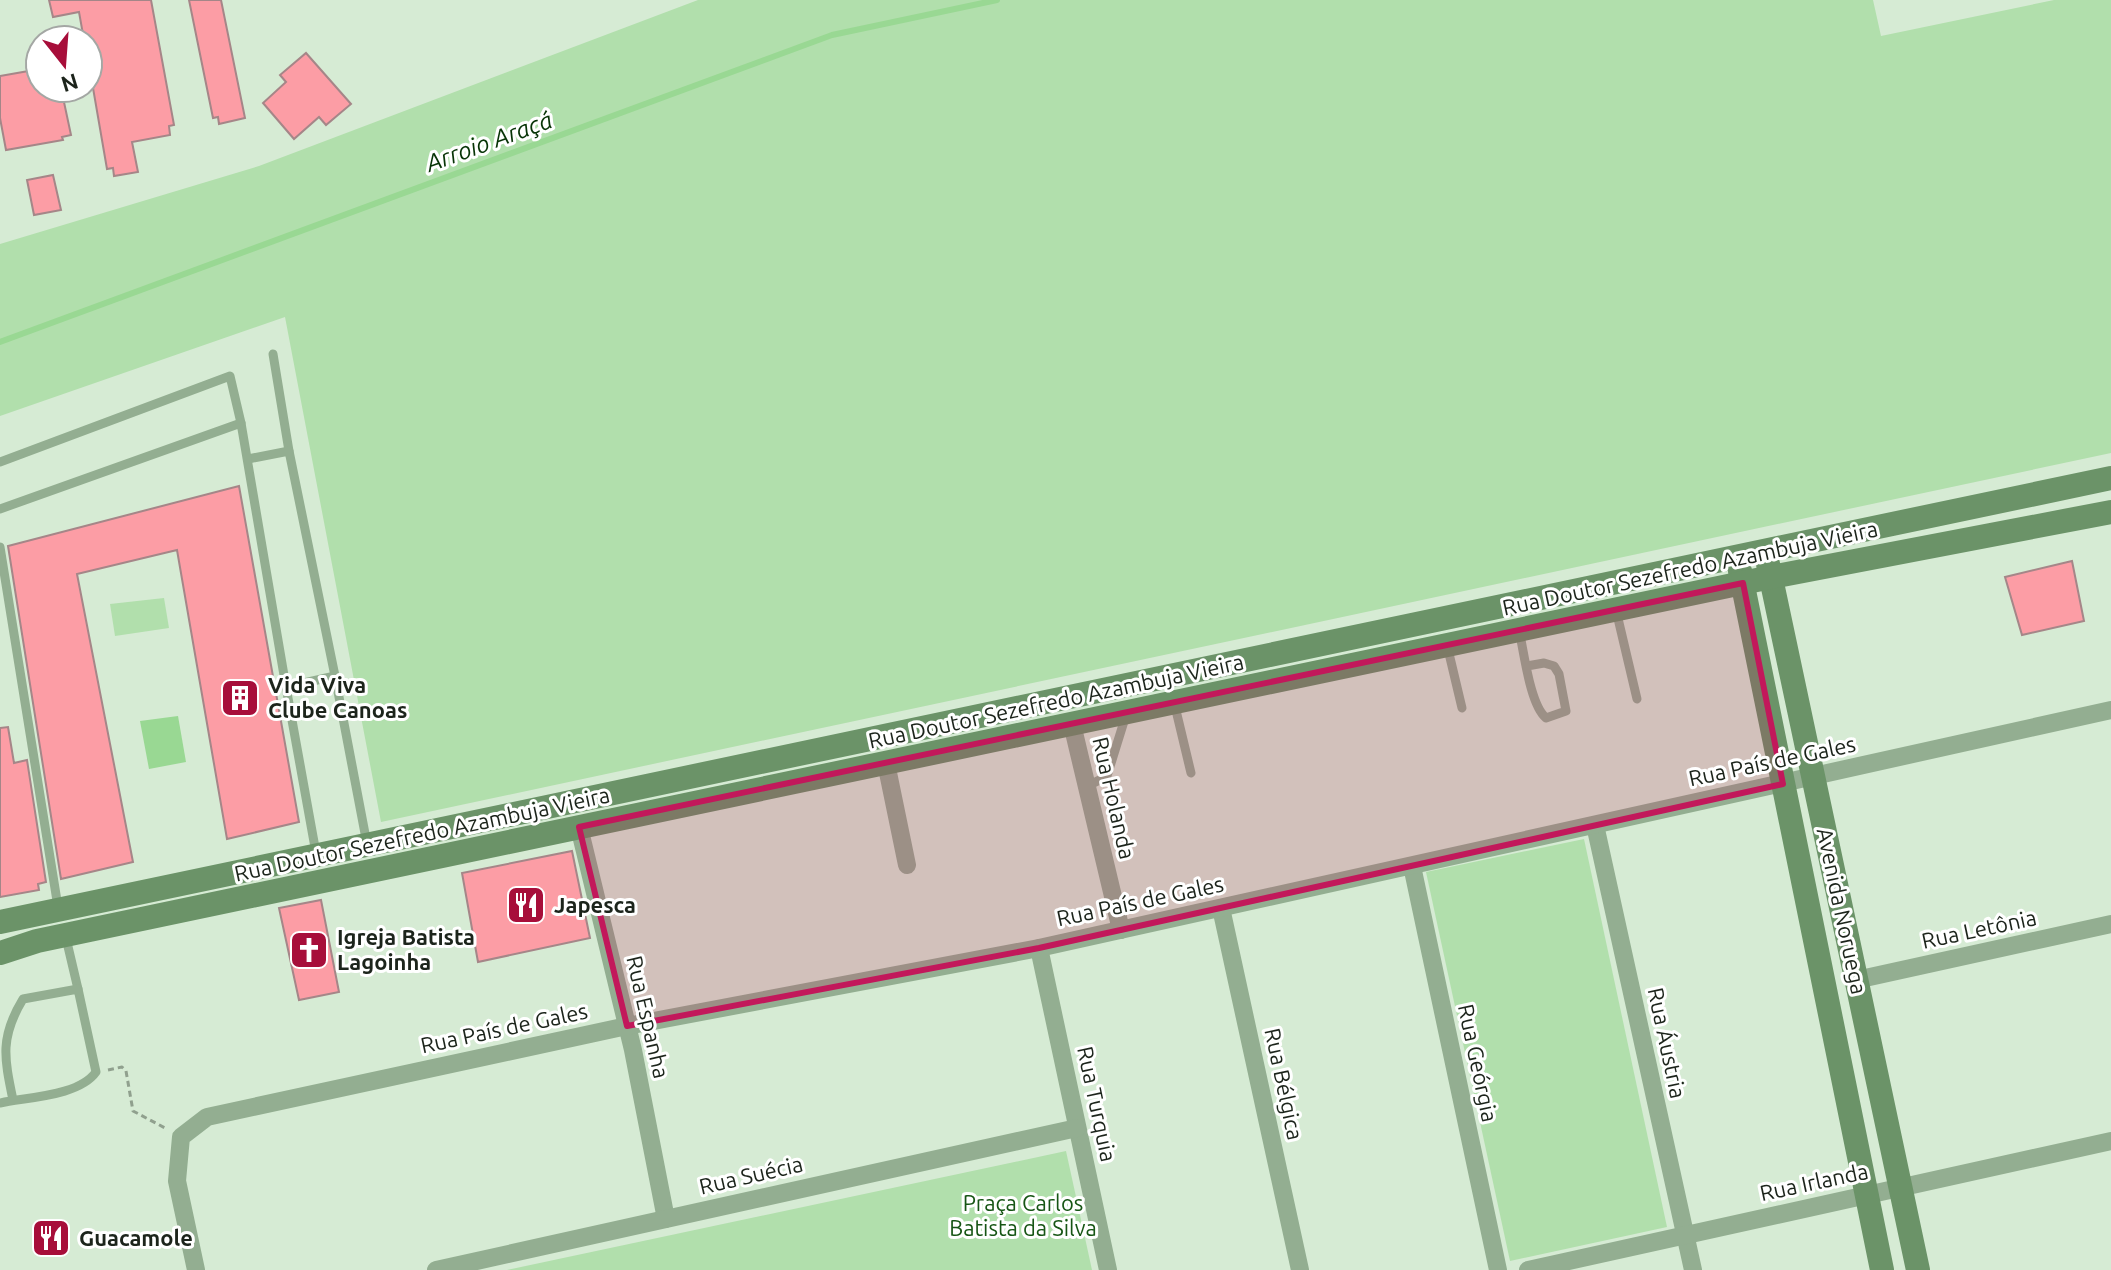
<svg xmlns="http://www.w3.org/2000/svg" width="2111" height="1270" font-family="Ubuntu,sans-serif">
  <style>
    .green { fill: #b1dfac }
    .water { fill: #99d893 }
    .lines { fill: none; stroke-linecap: round; stroke-linejoin: round }
    .stream { stroke: #99d893; stroke-width: 6 }
    .building { fill: #fc9da5; stroke: #a58688; stroke-width: 2 }
    .path { stroke: #90a08e; stroke-width: 3; stroke-dasharray: 6 4; stroke-linecap: butt }
    .lane { stroke: #93ae91; stroke-width: 9 }
    .street { stroke: #93ae91; stroke-width: 18 }
    .secondary { stroke: #6b9368; stroke-width: 24 }
    .marked { fill: #c2185b; fill-opacity: 0.2; stroke: #c2185b; stroke-width: 6; stroke-linejoin: round }
    .labels { text-anchor: middle; stroke-width: 6; stroke-linejoin: round; paint-order: stroke }
    .street-label { font-size: 22px; fill: #1c241b; stroke: #fff }
    .poi-label { font-size: 22px; font-weight: bold; fill: #1c241b; stroke: #fff; text-anchor: start }
    .park-label { font-size: 22px; fill: #165514; stroke: #fff }
    .water-label { font-size: 24px; font-style: italic; fill: #073406; stroke: #fff }
  </style>
  <rect width="100%" height="100%" fill="#d6ebd4"/>
  <g class="green">
    <path d="M698,0H1873L1881,36L2054,0H2111V453L381,822L285,317L0,416V244L259,166Z"/>
    <path d="M164,598L169,628L115,636L110,604Z"/>
    <path d="M1584,839L1667,1227L1510,1261L1426,872Z"/>
    <path d="M1066,1151L1092,1270H507Z"/>
  </g>
  <path class="water" d="M178,716L186,762L149,769L140,721Z"/>
  <g class="lines">
    <path class="stream" d="M0,342L832,35L997,0"/>
  </g>
  <g class="building">
    <path d="M49,0H151L174,125L169,126L170,135L132,142L138,172L114,176L113,168L107,169L88,59V40H84L79,12L53,17Z"/>
    <path d="M189,0H221L245,118L219,124L218,117L213,118Z"/>
    <path d="M306,53L351,104L326,125L319,117L294,139L263,103L286,82L280,75Z"/>
    <path d="M40,69V88H61L71,135L62,137L63,140L6,150L0,118V76Z"/>
    <path d="M53,175L61,210L34,215L27,180Z"/>
    <path d="M239,486L299,822L227,839L177,550L77,574L133,862L61,879L8,546Z"/>
    <path d="M2072,561L2084,621L2022,635L2005,577Z"/>
    <path d="M8,727L14,763L27,760L46,882L38,884L39,890L0,897V728Z"/>
    <path d="M572,851L590,938L478,962L462,873Z"/>
    <path d="M321,900L339,992L299,1000L279,908Z"/>
  </g>
  <g class="lines">
    <path class="path" d="M108,1070L122,1067L126,1071L133,1111L167,1129"/>
    <g class="lane">
      <path d="M273,354L289,451"/>
      <path d="M248,459L289,451L335,676"/>
      <path d="M0,462L230,376L241,423"/>
      <path d="M0,509L241,423L286,687"/>
      <path d="M0,547L58,907"/>
      <path d="M1616,610L1637,699"/>
      <path d="M1519,630C1524,652 1530,705 1546,718L1566,711L1559,674L1554,666L1544,663L1527,666"/>
      <path d="M1447,645L1462,708"/>
      <path d="M1174,702L1191,773"/>
      <path d="M1086,787L1107,776L1126,715"/>
      <path d="M316,853L286,687L335,676L367,844"/>
      <path d="M66,938L78,989"/>
      <path d="M0,1103C28,1097 79,1096 96,1072L78,989L23,999C0,1037 4,1057 13,1100"/>
    </g>
    <g class="street">
      <path d="M1072,724L1121,930"/>
      <path d="M886,763L907,865"/>
      <path d="M1595,825L1693,1270"/>
      <path d="M579,827L633,1050L666,1219"/>
      <path d="M1412,866L1498,1270"/>
      <path d="M1221,908L1300,1270"/>
      <path d="M1039,948L1108,1270"/>
      <path d="M1856,980L2111,924"/>
      <path d="M196,1270L177,1181L181,1137L207,1117L627,1026L1039,948L2111,710"/>
      <path d="M436,1270L1077,1128"/>
      <path d="M1528,1270L2111,1141"/>
    </g>
    <g class="secondary">
      <path d="M1768,564L1918,1270"/>
      <path d="M1740,571L1882,1270"/>
      <path d="M0,922L2111,478"/>
      <path d="M0,953L37,941L1771,577L2111,512"/>
    </g>
  </g>
  <path class="marked" d="M1743,583L1783,784L1039,948L627,1026L579,827Z"/>
  <defs>
    <g id="building-square" transform="scale(2)"><rect x="-9" y="-9" width="18" height="18" rx="4" fill="#a70e3a" stroke="#fff"/><path d="M-4-6H4V6H1V3H-1V6H-4ZM-2.5-4.3h1.7v1.8h-1.7ZM.8-4.3h1.7v1.8H.8ZM-2.5-1h1.7V.8h-1.7ZM.8-1h1.7V.8H.8Z" fill="#fff"/></g>
    <g id="restaurant-square" transform="scale(2)"><rect x="-9" y="-9" width="18" height="18" rx="4" fill="#a70e3a" stroke="#fff"/><path d="M-5-6h1v4h1v-4h1v4h1v-4h1v5L-1.5 .5V6h-2V.5L-5-1ZM5-6V6H3V1.5H1.5Q1.5-4 5-6Z" fill="#fff"/></g>
    <g id="church-square" transform="scale(2)"><rect x="-9" y="-9" width="18" height="18" rx="4" fill="#a70e3a" stroke="#fff"/><path d="M-1.2-6h2.4v3.5h3.3v2.4h-3.3V6h-2.4V-.1h-3.3v-2.4h3.3Z" fill="#fff"/></g>
  </defs>
  <g fill-rule="evenodd">
    <use href="#building-square" x="240" y="698"/>
    <use href="#restaurant-square" x="526" y="905"/>
    <use href="#church-square" x="309" y="950"/>
    <use href="#restaurant-square" x="51" y="1238"/>
  </g>
  <g class="labels">
    <g class="street-label">
      <text transform="translate(1690 568) rotate(-12)" y="8">Rua Doutor Sezefredo Azambuja Vieira</text>
      <text transform="translate(1056 701) rotate(-12)" y="8">Rua Doutor Sezefredo Azambuja Vieira</text>
      <text transform="translate(1772 761) rotate(-12)" y="8">Rua País de Gales</text>
      <text transform="translate(1114 798) rotate(77)" y="8">Rua Holanda</text>
      <text transform="translate(422 834) rotate(-12)" y="8">Rua Doutor Sezefredo Azambuja Vieira</text>
      <text transform="translate(1140 901) rotate(-12)" y="8">Rua País de Gales</text>
      <text transform="translate(1842 911) rotate(78)" y="8">Avenida Noruega</text>
      <text transform="translate(1979 929) rotate(-12)" y="8">Rua Letônia</text>
      <text transform="translate(648 1017) rotate(77)" y="8">Rua Espanha</text>
      <text transform="translate(504 1028) rotate(-12)" y="8">Rua País de Gales</text>
      <text transform="translate(1667 1043) rotate(78)" y="8">Rua Áustria</text>
      <text transform="translate(1478 1063) rotate(78)" y="8">Rua Geórgia</text>
      <text transform="translate(1284 1084) rotate(78)" y="8">Rua Bélgica</text>
      <text transform="translate(1097 1104) rotate(78)" y="8">Rua Turquia</text>
      <text transform="translate(751 1175) rotate(-13)" y="8">Rua Suécia</text>
      <text transform="translate(1814 1182) rotate(-12)" y="8">Rua Irlanda</text>
    </g>
    <g class="poi-label">
      <text x="268" y="693">Vida Viva<tspan x="268" dy="25">Clube Canoas</tspan></text>
      <text x="554" y="913">Japesca</text>
      <text x="337" y="945">Igreja Batista<tspan x="337" dy="25">Lagoinha</tspan></text>
      <text x="79" y="1246">Guacamole</text>
    </g>
    <g class="park-label">
      <text x="1023" y="1211">Praça Carlos<tspan x="1023" dy="25">Batista da Silva</tspan></text>
    </g>
    <g class="water-label">
      <text transform="translate(489 142) rotate(-20)" y="8">Arroio Araçá</text>
    </g>
  </g>
  <g transform="translate(64 64) rotate(163)"><circle r="38" fill="#ffffff" stroke="#a4a7a4" stroke-width="2"/>
  <path d="M0-6L14 30L0 20L-14 30Z" fill="#a70e3a"/>
  <text y="-12" font-size="22" font-weight="bold" text-anchor="middle" fill="#1c241b">N</text>
  </g>
</svg>
